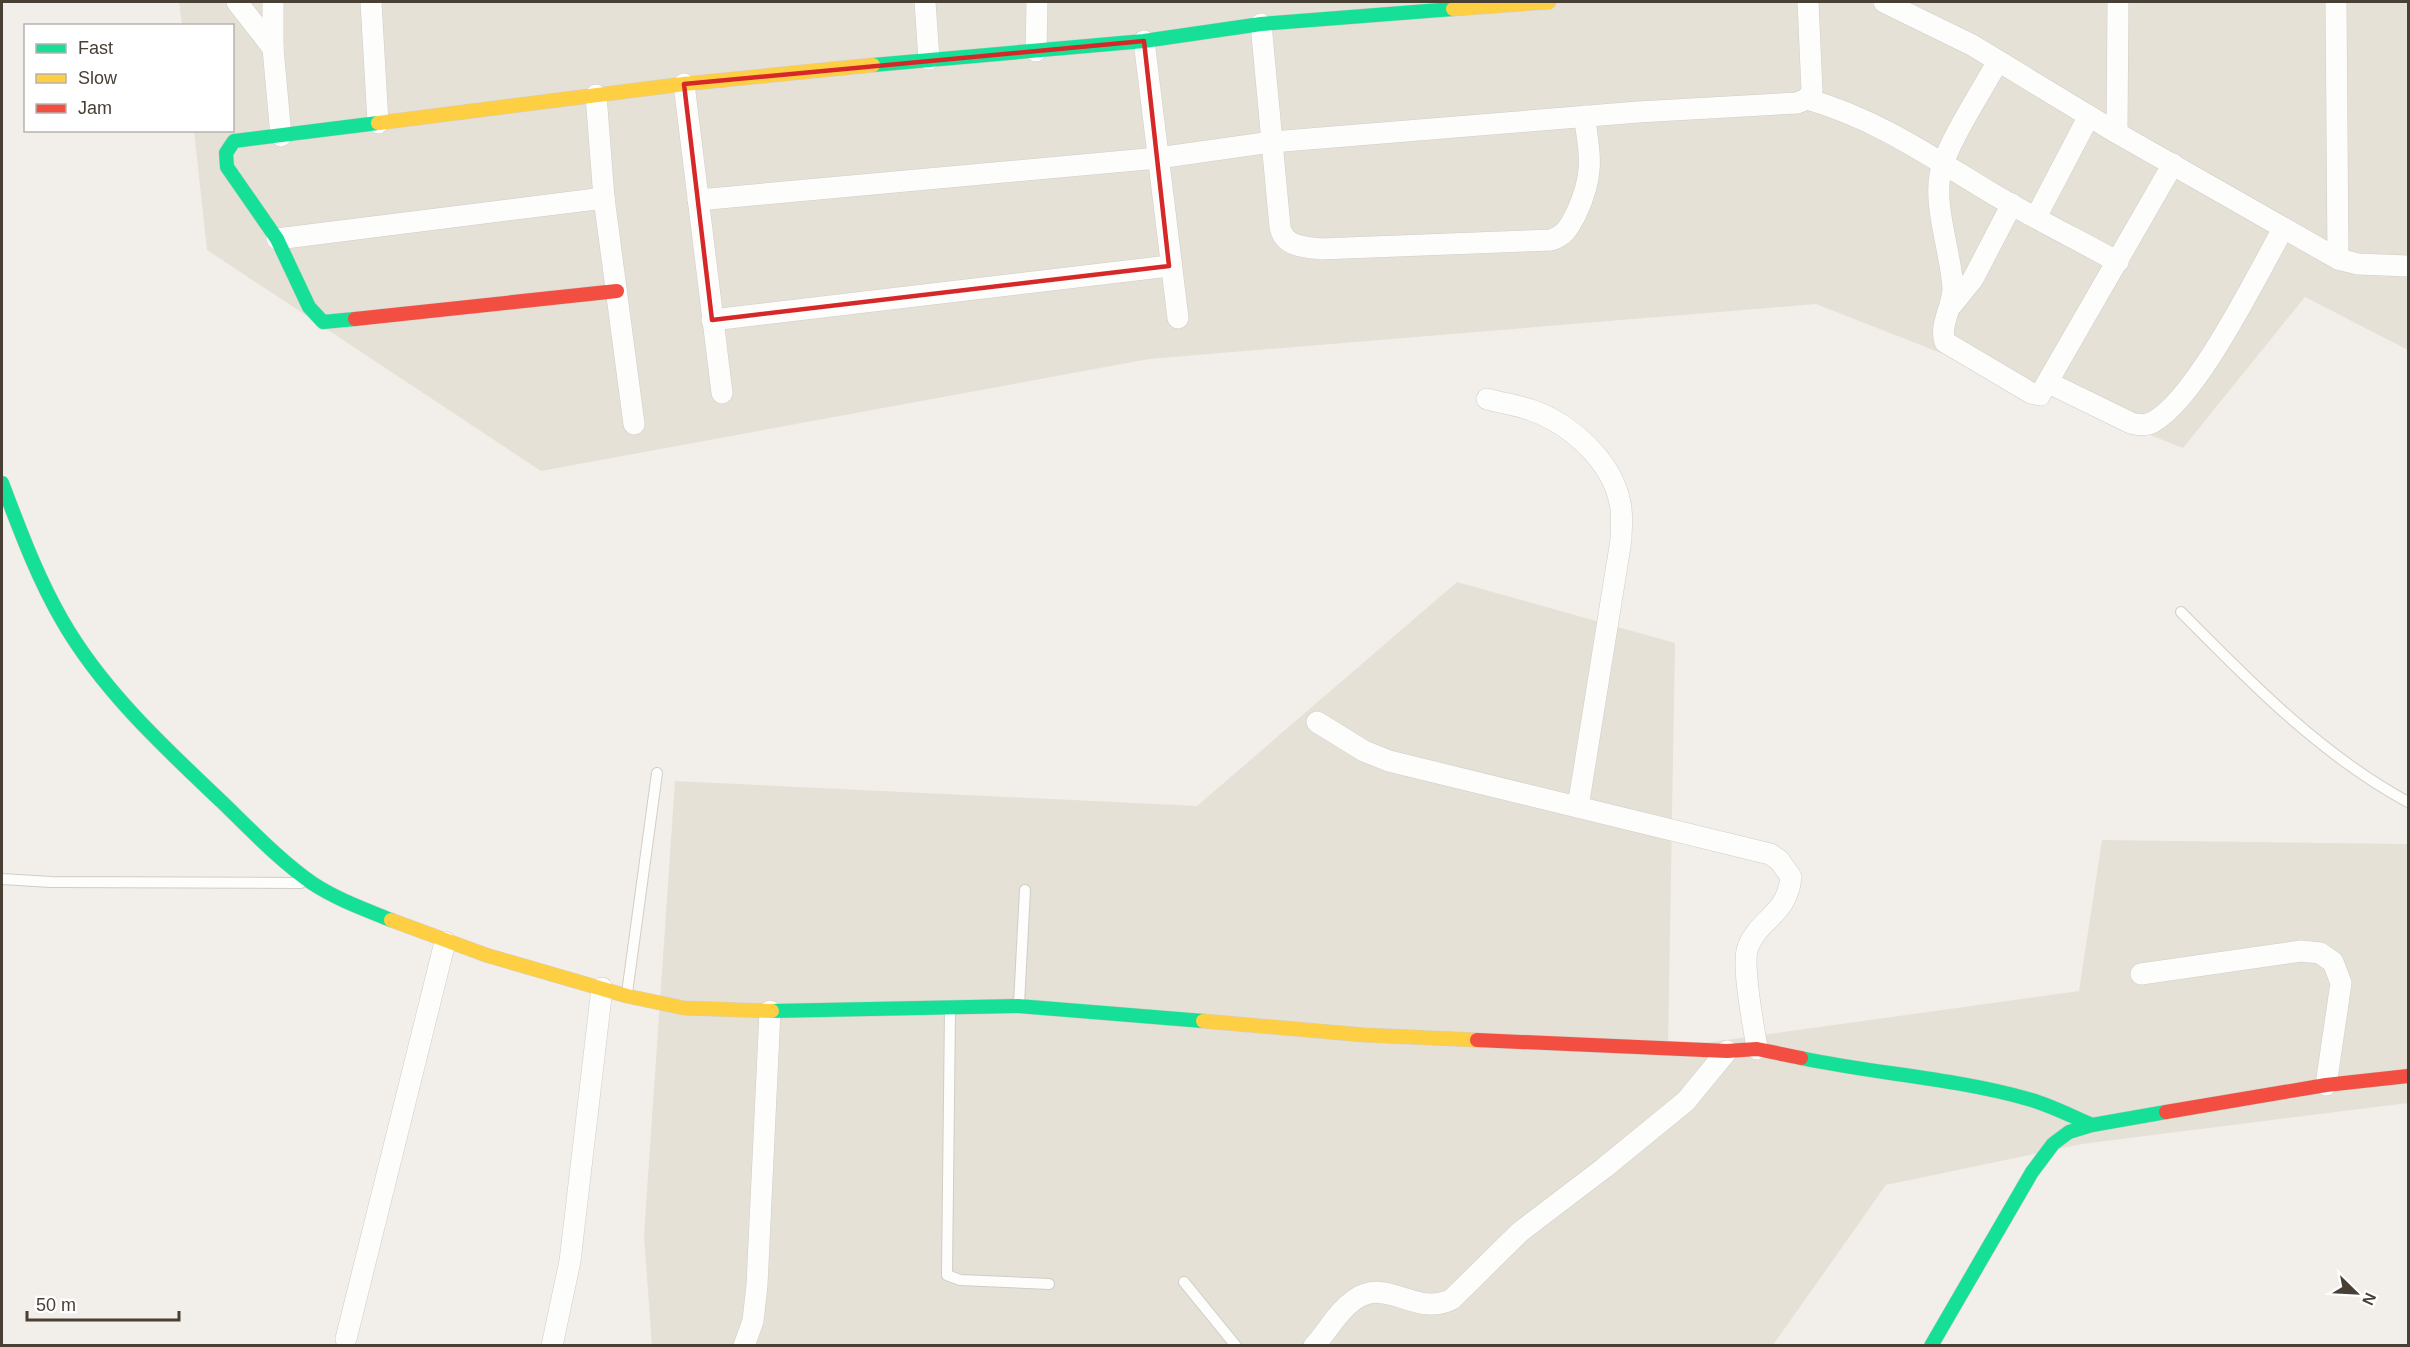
<svg xmlns="http://www.w3.org/2000/svg" width="2410" height="1347" font-family="Helvetica,sans-serif">
  <style>
    .residential { fill: #e6e1d7 }
    .lines { fill: none; stroke-linecap: round; stroke-linejoin: round }
    .lane-casing { stroke: #d0cdc7; stroke-width: 12 }
    .street-casing { stroke: #d0cdc7; stroke-width: 22 }
    .fast-casing { stroke: #d3cec2; stroke-width: 15 }
    .slow-casing { stroke: #d3cec2; stroke-width: 15 }
    .jam-casing { stroke: #d3cec2; stroke-width: 15 }
    .lane { stroke: #fdfdfc; stroke-width: 10 }
    .street { stroke: #fdfdfc; stroke-width: 21 }
    .fast { stroke: #16e098; stroke-width: 14 }
    .slow { stroke: #ffcf43; stroke-width: 14 }
    .jam { stroke: #f24e42; stroke-width: 14 }
    .marked { fill: none; stroke: #d62828; stroke-width: 4.5; stroke-linejoin: round }
  </style>
  <rect width="100%" height="100%" fill="#f2efea"/>
  <g class="residential">
    <path d="M179,2H2408V350L2305,297L2183,448L1816,304L1149,359L541,471L207,250L194,131L232,130V26L182,25Z"/>
    <path d="M1457,582L1675,643L1668,1048L2079,991L2102,840L2408,844V1103L2082,1144L1886,1185L1773,1345L652,1346L644,1235L675,781L1197,806Z"/>
  </g>
  <g class="lines">
    <g class="lane-casing">
      <g id="lane">
        <path d="M2181,612C2250,682 2321,755 2408,802"/>
        <path d="M2,879L51,882L301,883"/>
        <path d="M627,993L657,773"/>
        <path d="M1019,1004L1025,890"/>
        <path d="M950,1010L947,1275L960,1280L1049,1284"/>
        <path d="M1184,1282L1236,1346"/>
      </g>
    </g>
    <g class="street-casing">
      <g id="street">
        <path d="M237,2L273,48"/>
        <path d="M273,2V48L281,136"/>
        <path d="M371,2L378,123"/>
        <path d="M925,2L929,59"/>
        <path d="M1884,2L1972,45L2117,133L2338,259L2358,264L2408,266"/>
        <path d="M2336,2L2338,259"/>
        <path d="M1261,24L1280,227C1284,247 1305,247 1321,249L1551,240C1566,235 1569,227 1576,214C1594,176 1591,156 1584,116"/>
        <path d="M1144,41L1178,318"/>
        <path d="M1036,51L1037,2"/>
        <path d="M1998,61C1983,89 1945,146 1940,175C1934,209 1951,253 1953,288C1953,306 1939,325 1945,342L1950,345L2031,393L2040,395L2173,164"/>
        <path d="M684,84L722,393"/>
        <path d="M596,95L604,198L634,424"/>
        <path d="M1807,99C1877,119 1931,157 1993,194C2034,218 2076,239 2118,262"/>
        <path d="M2117,133L2118,2"/>
        <path d="M698,200L1158,158L1272,142L1638,112L1797,103L1807,99L1812,91L1808,2"/>
        <path d="M2036,217L2089,116"/>
        <path d="M277,239L604,198"/>
        <path d="M1952,305L1973,279L2012,204"/>
        <path d="M712,320L1169,266"/>
        <path d="M2049,383L2131,423C2139,425 2145,426 2153,422C2197,398 2257,275 2283,229"/>
        <path d="M1487,399C1501,403 1517,405 1531,410C1571,424 1612,461 1620,503C1623,514 1621,528 1621,540L1578,807"/>
        <path d="M1317,722L1364,751L1389,761L1770,854L1779,860L1791,877C1787,916 1759,918 1748,947C1741,966 1754,1026 1757,1049"/>
        <path d="M2141,974L2301,951L2320,953L2333,962L2341,983L2326,1085"/>
        <path d="M346,1339L445,942"/>
        <path d="M552,1346L570,1261L602,988"/>
        <path d="M744,1346L753,1321L757,1285L770,1011"/>
        <path d="M1314,1346C1328,1331 1337,1312 1354,1300C1387,1276 1417,1318 1452,1299L1520,1232L1604,1168L1686,1101L1727,1051"/>
      </g>
    </g>
    <g class="fast-casing">
      <g id="fast">
        <path d="M873,65L1144,41L1261,24L1453,9"/>
        <path d="M355,319L323,322L309,307L277,239L227,167L226,153L234,141L378,123"/>
        <path d="M2,483C20,530 37,577 62,620C102,690 164,747 221,801C250,829 279,860 312,883C336,899 364,909 391,920"/>
        <path d="M772,1011L1018,1006L1203,1021"/>
        <path d="M1801,1058C1876,1074 1954,1078 2028,1099C2050,1105 2071,1116 2092,1125"/>
        <path d="M1931,1346L2032,1172L2053,1144L2069,1132L2092,1125L2166,1112"/>
      </g>
    </g>
    <g class="slow-casing">
      <g id="slow">
        <path d="M1453,9L1549,2"/>
        <path d="M378,123L684,84L873,65"/>
        <path d="M391,920L486,955L627,996L684,1008L772,1011"/>
        <path d="M1203,1021L1364,1035L1477,1040"/>
      </g>
    </g>
    <g class="jam-casing">
      <g id="jam">
        <path d="M355,319L617,291"/>
        <path d="M1477,1040L1727,1051L1757,1049L1801,1058"/>
        <path d="M2166,1112L2326,1085L2408,1076"/>
      </g>
    </g>
    <use href="#lane" class="lane"/>
    <use href="#street" class="street"/>
    <use href="#fast" class="fast"/>
    <use href="#slow" class="slow"/>
    <use href="#jam" class="jam"/>
  </g>
  <path class="marked" d="M1144,41L1169,266L712,320L684,84Z"/>
  <rect width="2410" height="1347" fill="none" stroke="#494035" stroke-width="6"/>
  <rect x="24" y="24" width="210" height="108" fill="#ffffff" stroke="#b6b3ae" stroke-width="1.5"/>
  <rect x="36" y="44" width="30" height="9" fill="#16e098" stroke="#b6b3ae" stroke-width="1.5"/>
  <text x="78" y="54" font-size="18" fill="#494035">Fast</text>
  <rect x="36" y="74" width="30" height="9" fill="#ffcf43" stroke="#b6b3ae" stroke-width="1.5"/>
  <text x="78" y="84" font-size="18" fill="#494035">Slow</text>
  <rect x="36" y="104" width="30" height="9" fill="#f24e42" stroke="#b6b3ae" stroke-width="1.5"/>
  <text x="78" y="114" font-size="18" fill="#494035">Jam</text>
  <g transform="translate(2356 1293) rotate(114)" stroke="#ffffff" stroke-width="4.5" paint-order="stroke">
  <path d="M0-4.5L10 22L0 15L-10 22Z" fill="#494035"/>
  <text y="-9" font-size="16" font-weight="bold" text-anchor="middle" fill="#494035">N</text>
  </g>
  <path d="M27 1311v9h152v-9" fill="none" stroke="#494035" stroke-width="3"/>
  <text x="36" y="1311" font-size="18" fill="#494035" stroke="#ffffff" stroke-width="4.5" paint-order="stroke">50 m</text>
</svg>
